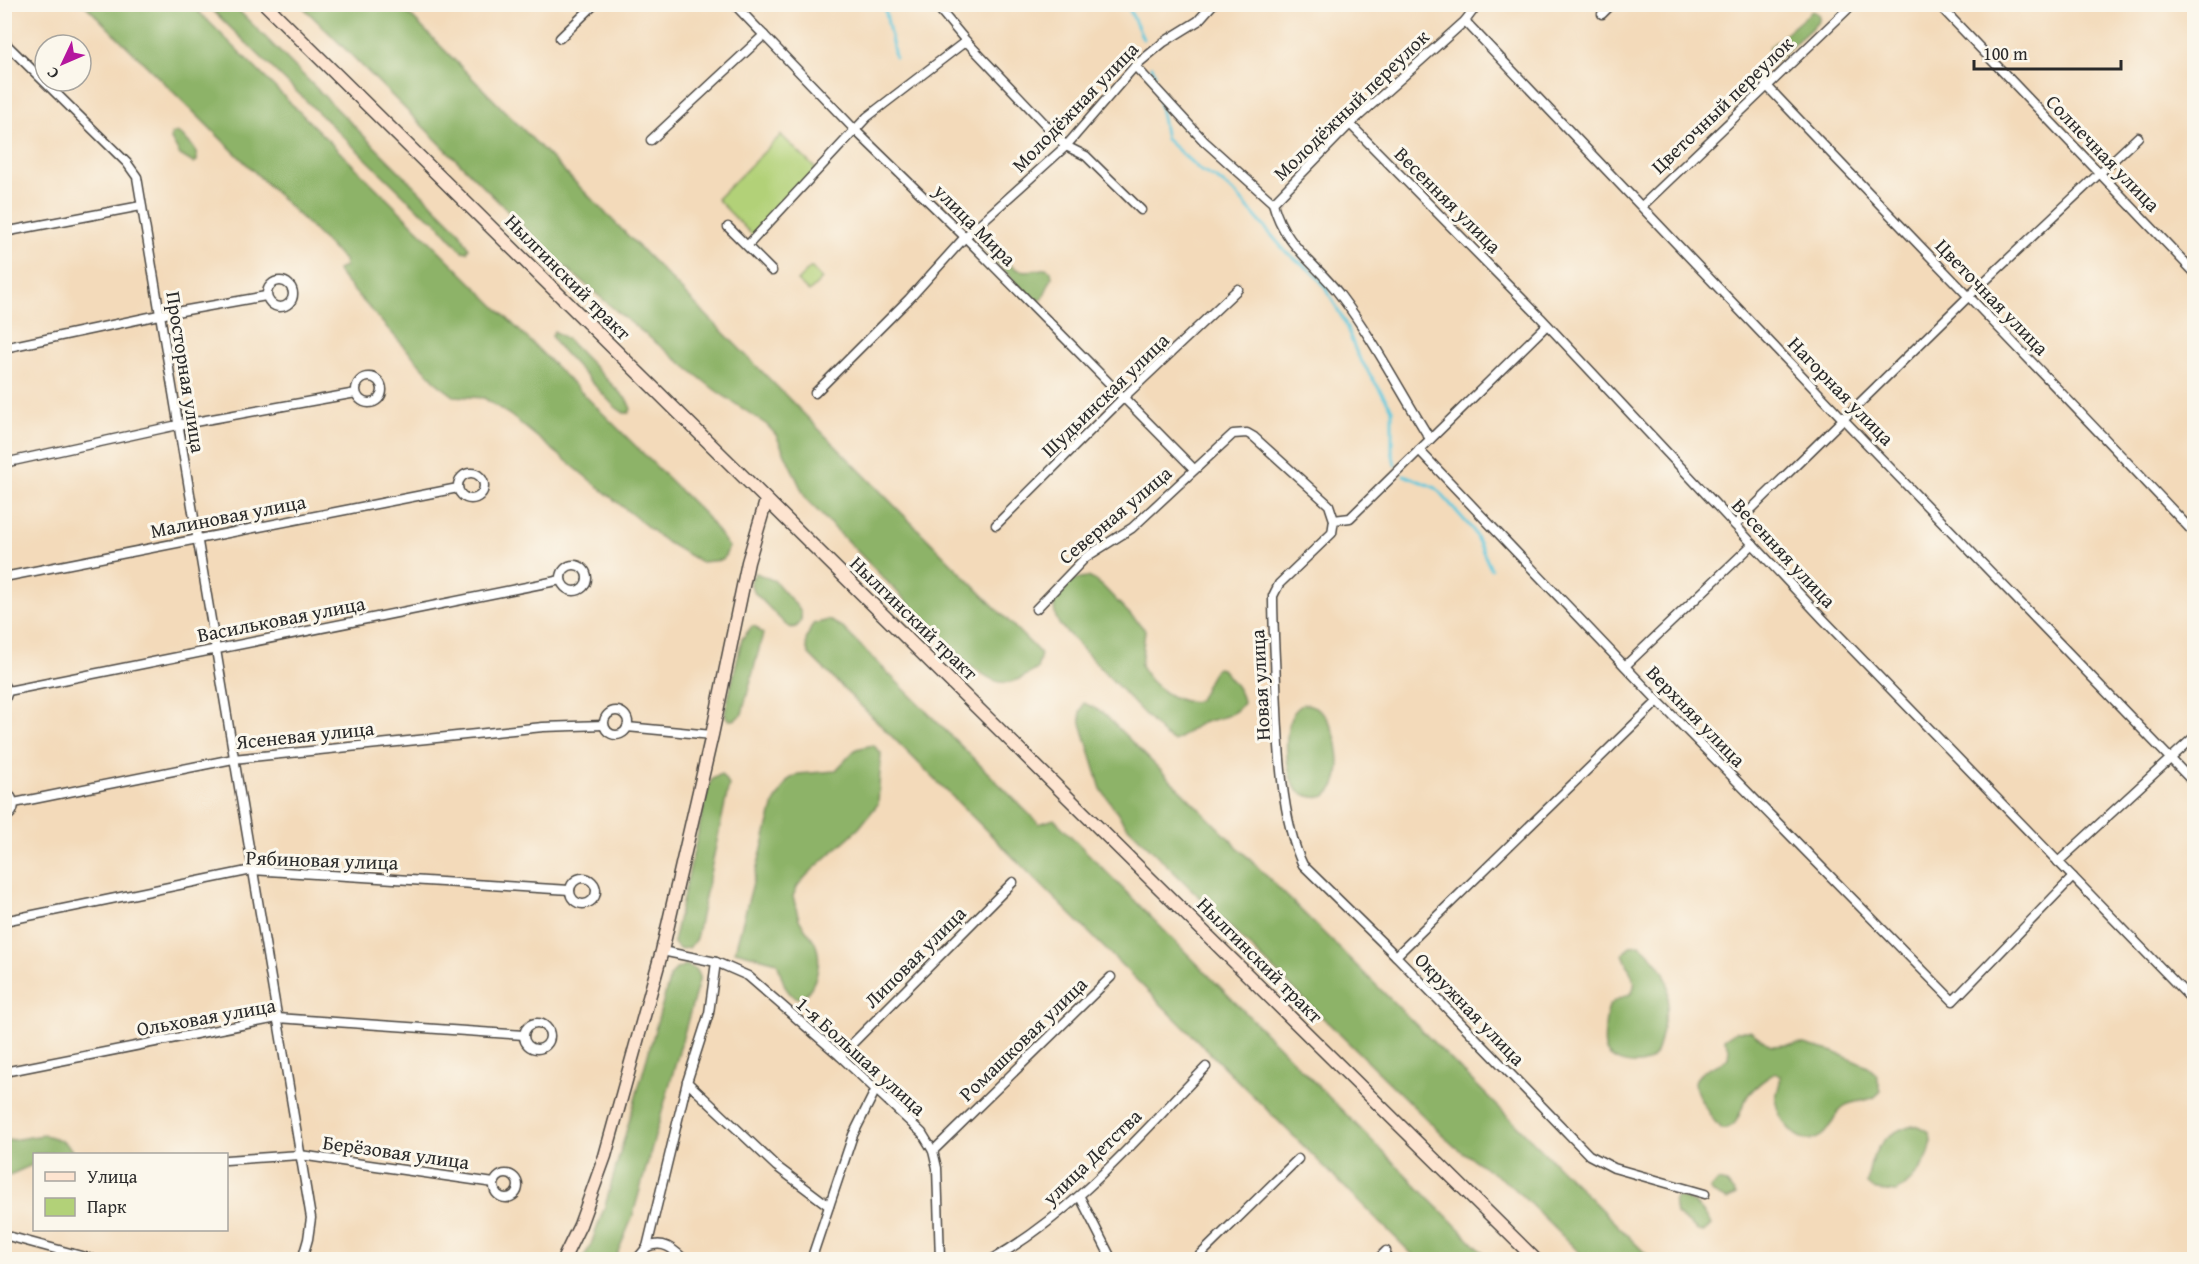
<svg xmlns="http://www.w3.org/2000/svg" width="2199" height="1264" font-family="'Gentium Book Plus',serif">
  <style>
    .green { fill: #b2d178; stroke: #6e7e52; stroke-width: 1.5 }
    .forest { fill: #8db368; stroke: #5c6f4a; stroke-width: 1.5 }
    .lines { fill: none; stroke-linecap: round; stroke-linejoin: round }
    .stream { stroke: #60c7dc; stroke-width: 3 }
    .street-casing { stroke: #494540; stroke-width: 11 }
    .secondary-casing { stroke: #494540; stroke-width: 15 }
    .street { stroke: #fff; stroke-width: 8 }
    .secondary { stroke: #fde4d0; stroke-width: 12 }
    .labels { text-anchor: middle; stroke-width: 6; stroke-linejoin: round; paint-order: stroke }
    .street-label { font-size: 20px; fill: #2b2b2b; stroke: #fbf7ec }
  </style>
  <rect width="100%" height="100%" fill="#fbf7ec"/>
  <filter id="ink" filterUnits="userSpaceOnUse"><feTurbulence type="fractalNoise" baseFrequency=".0167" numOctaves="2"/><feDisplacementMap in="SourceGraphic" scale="12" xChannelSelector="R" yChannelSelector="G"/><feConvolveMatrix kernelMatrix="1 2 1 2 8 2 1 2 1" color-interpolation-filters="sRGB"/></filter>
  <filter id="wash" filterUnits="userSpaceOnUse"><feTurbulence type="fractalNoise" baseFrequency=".008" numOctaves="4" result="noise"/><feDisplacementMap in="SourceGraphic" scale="24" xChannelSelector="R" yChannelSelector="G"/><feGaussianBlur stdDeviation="1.35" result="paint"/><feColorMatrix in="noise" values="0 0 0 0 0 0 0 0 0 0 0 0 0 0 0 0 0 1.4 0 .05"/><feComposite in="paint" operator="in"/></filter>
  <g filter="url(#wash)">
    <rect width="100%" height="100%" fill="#f3daba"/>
    <g class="green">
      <path d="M781,135L817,170L752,235L717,199Z"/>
      <path d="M811,267L822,279L809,292L797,281Z"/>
    </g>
    <g class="forest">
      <path d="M85,5H192L707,517L729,547L723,560L701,562L666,542L510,415L484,398L454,396L438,384L344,280L337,270L345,267L344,260Z"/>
      <path d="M207,5H233L459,231L469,248L467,252L462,251L435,221L418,209Z"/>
      <path d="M301,5H400L1041,654L1037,669C1005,689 1000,686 969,665L806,499L776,435L767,425L715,390L620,314L557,260Z"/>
      <path d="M1812,11C1818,13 1820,15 1819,21L1778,59L1774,62L1769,61L1768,56L1769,48Z"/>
      <path d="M177,132C186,140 198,147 197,161L193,163L180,155L171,139L172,134Z"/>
      <path d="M983,244C1012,250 999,280 1046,268L1051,271L1052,278L1042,299L1038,301L1030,298L984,249Z"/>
      <path d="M554,331L567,339L627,400L631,409L629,413H624L615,407L557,345L552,336Z"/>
      <path d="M756,573L775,581L800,610C804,620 797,633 786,625L753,591L750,581Z"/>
      <path d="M1088,577C1103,583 1109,594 1121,605C1129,614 1137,620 1145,630L1141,666C1151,686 1176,705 1198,701C1206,690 1207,678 1217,668L1222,669C1230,679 1242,690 1243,703C1232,719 1218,717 1202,723C1191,727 1184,738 1173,741L1165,736L1059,624C1046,600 1062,579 1088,577Z"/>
      <path d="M829,620L842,627L1039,824L1054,819L1489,1259H1417L809,654C803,642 807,636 813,624Z"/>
      <path d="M752,626L756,627L763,634L742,714L734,720H729L726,717L725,712L742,639Z"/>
      <path d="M1084,703L1102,712L1651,1259H1586L1513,1187L1454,1146L1124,823L1101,789L1081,723L1080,712Z"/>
      <path d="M1303,704C1343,703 1354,805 1313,797C1308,796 1301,794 1297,790C1285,774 1283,731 1293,714C1295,710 1299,707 1303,704Z"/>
      <path d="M873,745L881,753L878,804L859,828L809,873L798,885L793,896C795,904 797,912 799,919C803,928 811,934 815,943C823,960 817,987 801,998C784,998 782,975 777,962L735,951L774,803L788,780L798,774L835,771L856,749Z"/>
      <path d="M721,774L729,785L696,939L689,948L679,949L673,942L708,789L712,779Z"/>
      <path d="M1640,945C1673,973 1673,989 1662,1030C1660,1037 1659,1049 1654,1056C1644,1069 1620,1065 1609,1055C1602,1048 1605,1037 1605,1028C1607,1002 1608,1004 1632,993L1635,983L1623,954L1630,946Z"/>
      <path d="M686,965L695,969L700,977L632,1218L615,1259H582L590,1247L605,1206L670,977L676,969Z"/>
      <path d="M1736,1031H1750L1771,1046L1804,1044L1834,1052L1868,1067L1876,1074L1881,1091C1871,1104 1855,1098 1843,1107C1833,1115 1832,1128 1821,1136C1800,1150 1779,1121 1776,1103C1774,1094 1782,1085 1780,1076L1775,1073C1766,1078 1756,1086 1749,1094C1739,1107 1741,1129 1721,1129C1713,1120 1695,1095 1695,1083C1695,1078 1699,1075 1703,1072C1712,1066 1720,1065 1728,1058L1729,1048L1724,1039Z"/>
      <path d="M1909,1126H1919L1928,1131C1940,1151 1913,1181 1897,1192L1876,1190L1867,1184C1870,1155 1879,1136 1909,1126Z"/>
      <path d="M44,1135C56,1138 70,1142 73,1154H34V1164L5,1177V1141Z"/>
      <path d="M1717,1181L1726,1183L1736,1195L1727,1200L1713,1193L1710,1189Z"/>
      <path d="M1678,1197C1693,1200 1705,1211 1711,1225L1704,1232L1698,1231L1676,1214L1674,1200Z"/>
    </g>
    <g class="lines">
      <g class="stream">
        <path d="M884,4L895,57"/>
        <path d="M1127,4L1143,39"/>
        <path d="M1152,66L1155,75"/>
        <path d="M1158,96L1166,139L1201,171L1217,179L1236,194L1286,252L1314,273L1326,288L1345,323L1357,354L1392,409V451L1395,465"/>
        <path d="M1404,475L1436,488L1473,530L1491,569"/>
      </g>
    </g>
  </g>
  <g filter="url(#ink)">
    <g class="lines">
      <g class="street-casing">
        <g id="street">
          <path d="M734,4L856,131L965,237L1194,469"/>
          <path d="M935,4L966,41L1066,146L1086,156L1141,210"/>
          <path d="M1938,4L2194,272"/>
          <path d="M1602,14L1612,4"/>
          <path d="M1465,21L1843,419L2194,783"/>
          <path d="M560,38L595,4"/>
          <path d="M4,42L127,163L137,177L311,1218L308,1239L302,1260"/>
          <path d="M1135,66L1204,141L1273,203C1284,246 1315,262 1340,295C1374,340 1400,391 1430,439"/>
          <path d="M1766,85C1908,235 2053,382 2194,533"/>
          <path d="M1350,124L1541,318L1823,619L2194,1002"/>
          <path d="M651,140L764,35"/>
          <path d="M1273,203L1350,124L1465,21L1478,4"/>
          <path d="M1642,206L1853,4"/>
          <path d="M728,227L772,271"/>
          <path d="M4,232L141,206"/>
          <path d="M748,245L867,117L966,41"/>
          <circle cx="280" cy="294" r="13"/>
          <path d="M4,348L159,315L266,296"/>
          <circle cx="369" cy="390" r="13"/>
          <path d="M815,393L909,299L965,237L1066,146L1135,66L1164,42L1198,21L1213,4"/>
          <path d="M1419,450L1658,701L1953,1001L2073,877"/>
          <path d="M4,463L178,425L356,393"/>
          <circle cx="471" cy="486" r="13"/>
          <path d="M1334,520L1350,518L1547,325"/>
          <path d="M996,525L1124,397L1238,289"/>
          <path d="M1735,525L1968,297L2138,137"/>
          <circle cx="574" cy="578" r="13"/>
          <path d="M4,577L458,488"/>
          <path d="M1036,609L1086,557L1132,528L1233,434L1247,433L1254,437L1329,505L1334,520L1332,533L1279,584L1273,596C1273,625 1275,654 1276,684C1278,736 1280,819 1303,865L1396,956"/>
          <path d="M1625,666L1753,544"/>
          <path d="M4,685L8,691L4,703"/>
          <path d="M8,691L561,580"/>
          <path d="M1658,701L1396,956L1589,1155L1614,1168L1705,1194"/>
          <circle cx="616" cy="723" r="12"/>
          <path d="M627,727L712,735"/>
          <path d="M4,793L11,797C16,806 14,814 4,818"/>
          <path d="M14,803L233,759L543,727L604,725"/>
          <path d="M2058,862L2194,737"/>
          <circle cx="583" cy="891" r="13"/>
          <path d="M4,921L252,870L570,890"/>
          <path d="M662,951L716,962L748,976L840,1056L922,1133L933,1151L937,1168L940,1260"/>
          <circle cx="537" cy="1036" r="13"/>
          <path d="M840,1056L1013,882"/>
          <path d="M4,1072L277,1018L524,1035"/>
          <path d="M687,1082L776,1166L829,1206"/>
          <path d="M933,1151L1111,977"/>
          <path d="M226,1160L300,1155L494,1183"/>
          <circle cx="506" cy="1186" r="12"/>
          <path d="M1080,1197L1112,1260"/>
          <path d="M4,1235L96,1260"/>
          <path d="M647,1247C664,1240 673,1249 685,1260"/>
          <path d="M636,1260L647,1247L687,1082L709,1013L716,962"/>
          <path d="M811,1260L853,1135L876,1089"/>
          <path d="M991,1260C1076,1212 1139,1136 1206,1067"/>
          <path d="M1195,1260L1298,1159"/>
          <path d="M1377,1260L1386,1251"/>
        </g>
      </g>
      <g class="secondary-casing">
        <g id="secondary">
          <path d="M265,4L1536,1260"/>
          <path d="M563,1260L580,1225L605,1156L662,951L712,735L748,562L766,501"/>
        </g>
      </g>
      <use href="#street" class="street"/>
      <use href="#secondary" class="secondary"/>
    </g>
  </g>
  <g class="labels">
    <g class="street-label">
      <text transform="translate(1351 105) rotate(-44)" y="7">Молодёжный переулок</text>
      <text transform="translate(1722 105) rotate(-44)" y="7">Цветочный переулок</text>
      <text transform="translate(1075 107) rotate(-46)" y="7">Молодёжная улица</text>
      <text transform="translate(2103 153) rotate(46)" y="7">Солнечная улица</text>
      <text transform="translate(1448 200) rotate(45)" y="7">Весенняя улица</text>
      <text transform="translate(975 225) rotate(45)" y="7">улица Мира</text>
      <text transform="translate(568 277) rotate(45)" y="7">Нылгинский тракт</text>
      <text transform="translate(1992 297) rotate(46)" y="7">Цветочная улица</text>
      <text transform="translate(186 372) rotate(81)" y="7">Просторная улица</text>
      <text transform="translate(1841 391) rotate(46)" y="7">Нагорная улица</text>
      <text transform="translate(1105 395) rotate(-44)" y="7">Шудьинская улица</text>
      <text transform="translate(1115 515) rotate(-40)" y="7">Северная улица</text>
      <text transform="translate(228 516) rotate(-11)" y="7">Малиновая улица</text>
      <text transform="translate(1784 553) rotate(47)" y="7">Весенняя улица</text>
      <text transform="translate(914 618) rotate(44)" y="7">Нылгинский тракт</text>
      <text transform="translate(281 619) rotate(-11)" y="7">Васильковая улица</text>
      <text transform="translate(1260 685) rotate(-93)" y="7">Новая улица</text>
      <text transform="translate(1696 716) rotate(46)" y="7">Верхняя улица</text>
      <text transform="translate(305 735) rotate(-6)" y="7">Ясеневая улица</text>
      <text transform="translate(322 860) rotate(2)" y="7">Рябиновая улица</text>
      <text transform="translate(915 957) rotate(-45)" y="7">Липовая улица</text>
      <text transform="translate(1260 960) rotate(45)" y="7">Нылгинский тракт</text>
      <text transform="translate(1470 1009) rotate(46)" y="7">Окружная улица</text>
      <text transform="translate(206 1017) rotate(-10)" y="7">Ольховая улица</text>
      <text transform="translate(1023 1039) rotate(-44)" y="7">Ромашковая улица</text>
      <text transform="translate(861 1056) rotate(42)" y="7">1-я Большая улица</text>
      <text transform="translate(396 1152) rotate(8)" y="7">Берёзовая улица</text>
      <text transform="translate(1092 1157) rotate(-44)" y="7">улица Детства</text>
    </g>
  </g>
  <rect width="2199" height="1264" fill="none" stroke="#fbf7ec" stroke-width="24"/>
  <rect x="33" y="1153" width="195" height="78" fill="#fbf7ec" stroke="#a8a59f" stroke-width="1.5"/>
  <rect x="45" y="1172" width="30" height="9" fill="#fde4d0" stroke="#a8a59f" stroke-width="1.5"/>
  <text x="87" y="1183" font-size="18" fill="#2b2b2b">Улица</text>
  <rect x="45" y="1198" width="30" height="18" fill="#b2d178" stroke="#a8a59f" stroke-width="1.5"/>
  <text x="87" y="1213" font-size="18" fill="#2b2b2b">Парк</text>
  <g transform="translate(63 63) rotate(226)"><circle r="28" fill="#fbf7ec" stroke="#a8a59f" stroke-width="1.5"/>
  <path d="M0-4.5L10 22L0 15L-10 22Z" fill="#b5179e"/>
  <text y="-9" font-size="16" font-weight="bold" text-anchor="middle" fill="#2b2b2b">С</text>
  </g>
  <path d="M1974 60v9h147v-9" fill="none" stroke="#2b2b2b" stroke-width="3"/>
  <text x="1983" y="60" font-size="18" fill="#2b2b2b" stroke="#fbf7ec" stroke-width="4.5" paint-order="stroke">100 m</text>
</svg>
